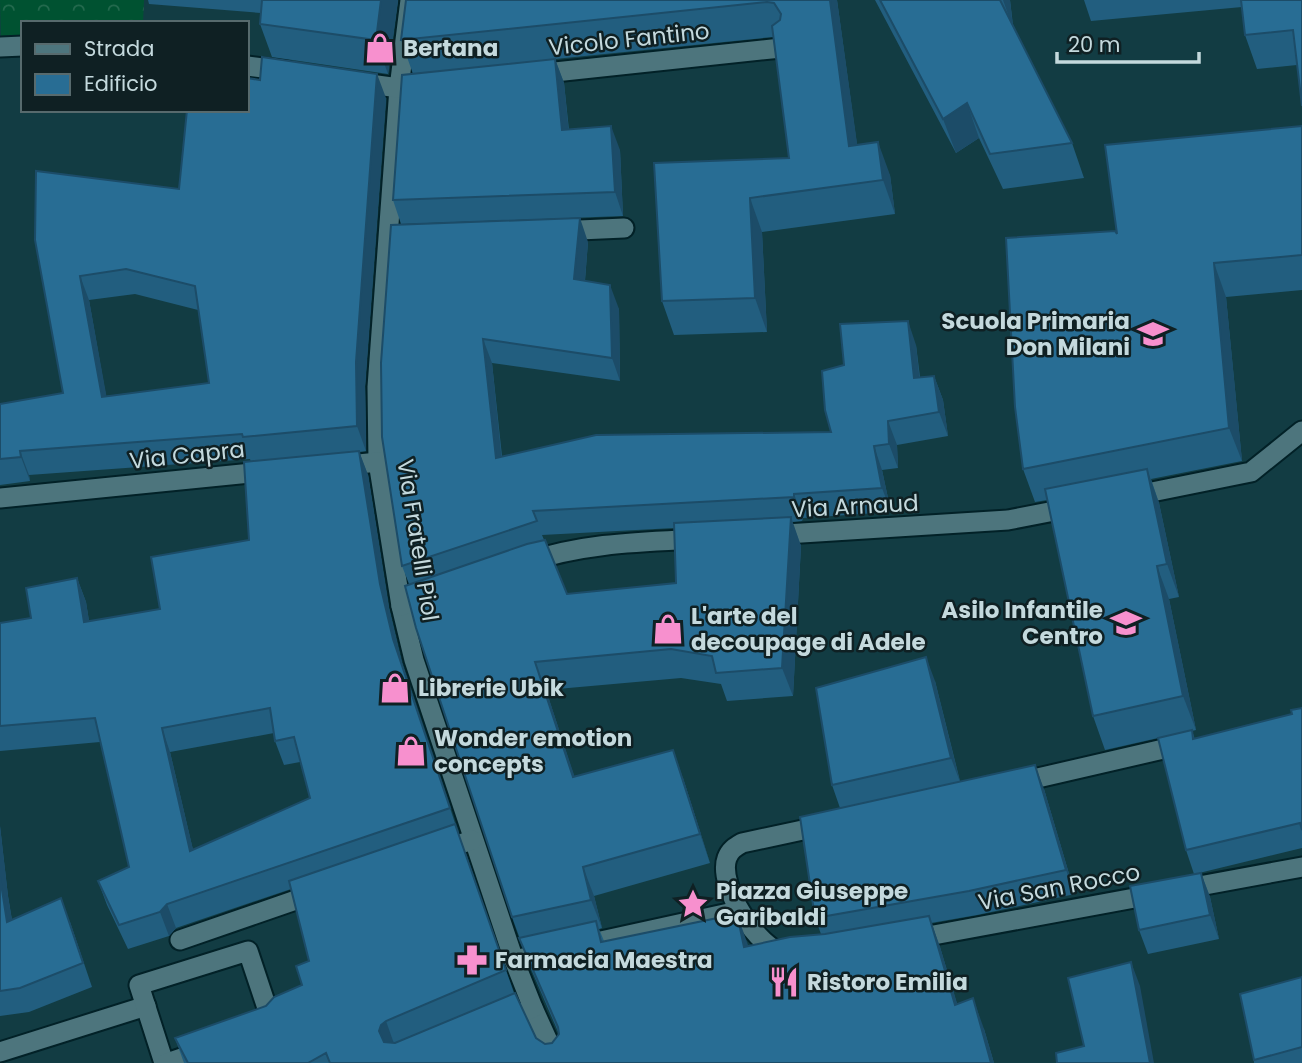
<svg xmlns="http://www.w3.org/2000/svg" width="1302" height="1063" font-family="Poppins,sans-serif">
  <style>
    .park { fill: url(#park-crowns) }
    .lines { fill: none; stroke-linecap: round; stroke-linejoin: round }
    .pedestrian-casing { stroke: #022127; stroke-width: 23 }
    .minor-casing { stroke: #022127; stroke-width: 23 }
    .pedestrian { stroke: #4d757d; stroke-width: 19 }
    .minor { stroke: #4d757d; stroke-width: 19 }
    .wall { fill: #225e7f; fill-rule: evenodd }
    .shaded-wall { fill: #1c4c68 }
    .building { fill: #286d94; stroke: #1c4c68; stroke-width: 2; fill-rule: evenodd }
    .labels { text-anchor: middle; stroke-width: 5; stroke-linejoin: round; paint-order: stroke }
    .street-label { font-size: 23px; fill: #c4d9dd; stroke: #0f2023 }
    .poi-label { font-size: 23px; font-weight: bold; fill: #c4d9dd; stroke: #0f2023; text-anchor: start }
  </style>
  <defs>
    <pattern id="park-crowns" width="20" height="18" patternUnits="userSpaceOnUse" patternTransform="scale(1.75)"><rect width="20" height="18" fill="#005231"/><path d="M2 6a3 3 0 1 1 6 0M12 15a3 3 0 1 1 6 0" fill="none" stroke="#246a4e"/></pattern>
  </defs>
  <rect width="100%" height="100%" fill="#123c43"/>
  <path class="park" d="M0,0H144L143,23H23V43L1,42Z"/>
  <g class="lines">
    <g class="pedestrian-casing">
      <g id="pedestrian">
        <path d="M378,462L377,387L399,88L410,0"/>
        <path d="M401,606L414,660L514,960"/>
        <path d="M533,1008L558,1063"/>
      </g>
    </g>
    <g class="minor-casing">
      <g id="minor">
        <path d="M0,47L23,46"/>
        <path d="M247,66L287,71"/>
        <path d="M536,74L781,48"/>
        <path d="M355,82L399,88L426,85"/>
        <path d="M557,231L624,228"/>
        <path d="M339,466L378,462L401,606L433,595"/>
        <path d="M1132,496L1251,472L1302,431"/>
        <path d="M0,498L271,471"/>
        <path d="M770,535L1008,520L1075,507"/>
        <path d="M528,562C583,543 641,542 698,539"/>
        <path d="M1016,783L1185,744"/>
        <path d="M437,852L472,840"/>
        <path d="M912,939L1302,867"/>
        <path d="M180,940L319,892"/>
        <path d="M786,954C758,950 717,885 727,858C730,850 735,847 742,843L826,825"/>
        <path d="M499,1022L533,1008L514,960L738,911"/>
        <path d="M0,1052L146,1006"/>
        <path d="M164,1063L139,985L248,951L273,1026L270,1027"/>
        <path d="M167,1063L205,1050"/>
      </g>
    </g>
    <use href="#pedestrian" class="pedestrian"/>
    <use href="#minor" class="minor"/>
  </g>
  <g class="wall">
    <path d="M148,0H398L388,74L272,57L260,24L261,13L149,4Z"/>
    <path d="M406,0H837L857,145L890,175L895,214L762,232L767,332L674,335L662,301L654,163L789,158L773,37L555,59L564,83L569,130L620,150L623,216L401,224L393,200L413,74L401,40Z"/>
    <path d="M875,0H1010L1013,25L1072,143L1084,178L1003,189L979,138L956,153Z"/>
    <path d="M1084,0H1302L1297,65L1257,69L1245,35L1242,7L1091,21Z"/>
    <path d="M386,98L365,386L366,451L359,452L368,475L389,608L402,663L458,832L514,993L536,1038L545,1044L552,1043L559,1034L531,969L512,917L409,584L402,566L381,363L588,242L585,281L619,309L620,381L492,363L502,456L831,432L916,345L920,377L934,376L943,400L948,436L897,445L898,468L882,470L891,512L803,518L802,521L792,522L801,546L793,696L727,701L721,684L681,678L546,690L574,776L683,778L710,863L594,896L602,928L599,929L604,941L749,946L821,934L815,918L840,808L832,785L935,681L960,781L1044,789L1075,894L977,915L931,923L940,947L957,1004L984,1029L994,1063H184L175,1038L266,1006L302,985L309,961L291,889L176,928L169,936L128,949L107,905L98,881L129,867L100,742L0,751V623L31,618L77,578L86,602L89,621L160,609L249,540L251,462L250,459L29,475L30,481L0,485V404L63,393L35,240L179,189ZM135,294L198,310L209,383L106,396L89,300ZM674,528L676,583L567,594L542,535ZM274,733L275,741L284,765L300,762L310,798L193,850L170,752Z"/>
    <path d="M1302,126V290L1226,297L1242,461L1151,479L1159,503L1179,597L1169,599L1196,730L1192,731L1195,739L1292,714L1302,708V848L1195,874L1201,873L1210,897L1219,939L1148,954L1139,930L1194,874L1186,850L1158,738L1105,750L1093,716L1047,500L1035,502L1023,469L1117,234Z"/>
    <path d="M0,826L8,896L12,920L70,922L92,987L29,1012L0,1016Z"/>
    <path d="M1302,977V1063H1254V1060Z"/>
  </g>
  <g class="shaded-wall">
    <path d="M381,0H398L388,74L376,40Z"/>
    <path d="M830,0H837L862,179L849,146Z"/>
    <path d="M1003,0H1010L1013,28Z"/>
    <path d="M555,59L564,83L571,154L562,130Z"/>
    <path d="M377,74L386,98L365,386L366,451L357,426L356,362Z"/>
    <path d="M967,103L979,138L956,153L943,119Z"/>
    <path d="M611,126L620,150L623,216L615,192Z"/>
    <path d="M878,142L890,175L895,214L883,180Z"/>
    <path d="M750,198L762,232L767,332L755,298Z"/>
    <path d="M580,218L588,242L583,303L574,279Z"/>
    <path d="M1214,263L1226,297L1242,461L1229,428Z"/>
    <path d="M80,276L89,300L111,421L102,397Z"/>
    <path d="M610,285L619,309L620,381L612,358Z"/>
    <path d="M908,321L916,345L922,402L914,378Z"/>
    <path d="M483,339L492,363L504,482L496,458Z"/>
    <path d="M934,376L943,400L948,436L939,412Z"/>
    <path d="M888,421L897,445L898,468L889,444Z"/>
    <path d="M874,446L882,470L891,512L882,488Z"/>
    <path d="M20,451L29,475L30,481L21,457Z"/>
    <path d="M359,451L368,475L389,608L402,663L458,832L393,639L380,584Z"/>
    <path d="M1147,469L1159,503L1179,597L1167,564Z"/>
    <path d="M794,494L803,518L802,521L794,497Z"/>
    <path d="M791,517L801,546L793,696L782,668Z"/>
    <path d="M1157,566L1169,599L1196,730L1183,696Z"/>
    <path d="M77,578L86,602L93,646L84,622Z"/>
    <path d="M926,657L935,681L960,782L951,758Z"/>
    <path d="M535,662L546,690L584,805L573,777Z"/>
    <path d="M162,728L170,752L199,875L190,851Z"/>
    <path d="M673,750L683,778L710,863L700,834Z"/>
    <path d="M1035,765L1044,789L1075,894L1066,870Z"/>
    <path d="M0,826L8,896L16,946L7,922L0,877Z"/>
    <path d="M583,867L594,896L602,928L591,900Z"/>
    <path d="M1201,873L1210,897L1219,939L1210,915Z"/>
    <path d="M167,904L176,928L169,936L160,912Z"/>
    <path d="M737,914L748,945L756,978L744,947Z"/>
    <path d="M929,916L940,947L967,1036L955,1005Z"/>
    <path d="M1131,962L1140,986L1154,1063H1150Z"/>
    <path d="M973,998L984,1029L994,1063H991Z"/>
    <path d="M386,1021L397,1052L392,1056L379,1031L381,1025Z"/>
  </g>
  <g class="building">
    <path d="M262,0H381L376,40L260,24Z"/>
    <path d="M406,0H830L849,146L878,142L883,180L750,198L755,298L662,301L654,163L789,158L772,26L780,20L781,14L774,3L767,2L401,40Z"/>
    <path d="M880,0H1000L1072,143L990,154L967,103L943,119Z"/>
    <path d="M1241,0H1302V106L1293,30L1245,35Z"/>
    <path d="M262,57L377,74L356,362L357,426L243,437L242,434L20,451L21,457L0,459V404L63,393L35,240L36,171L179,189L187,110H247V78L260,80ZM126,269L195,286L209,383L102,397L80,276Z"/>
    <path d="M555,59L562,130L611,126L615,192L393,200L402,75Z"/>
    <path d="M1302,126V255L1214,263L1229,428L1023,469L1015,407L1006,238L1115,231L1117,234L1105,145Z"/>
    <path d="M580,218L574,279L610,285L612,358L483,339L496,458L596,435L831,432L825,410L822,371L844,365L840,324L908,321L914,378L934,376L939,412L888,421L889,444L874,446L882,488L794,494V497L533,511L537,521L402,566L382,437L381,363L391,225Z"/>
    <path d="M359,451L380,584L393,639L450,808L167,904L160,912L119,925L98,881L129,867L95,718L0,726V623L31,618L26,588L77,578L84,622L160,609L151,557L249,540L244,462ZM270,708L275,741L294,737L310,798L190,851L162,728Z"/>
    <path d="M1147,469L1167,564L1157,566L1183,696L1093,716L1045,489Z"/>
    <path d="M791,517L782,668L716,673L712,656L671,649L535,662L573,777L673,750L700,834L583,867L591,900L512,917L416,628L405,586L527,544L545,540L567,594L676,583L674,523Z"/>
    <path d="M926,657L951,758L832,785L816,688Z"/>
    <path d="M1302,708V830L1300,823L1186,850L1158,738L1192,730L1193,739L1292,714L1291,710Z"/>
    <path d="M1035,765L1066,870L969,891L815,918L800,817Z"/>
    <path d="M455,824L506,970L386,1021L381,1025L379,1031L384,1042L395,1043L515,993L536,1038L545,1044L552,1043L559,1034L558,1027L519,938L596,921L601,942L737,914L744,947L790,937L825,934L929,916L955,1005L973,998L991,1063H330L326,1053L308,1063H188L175,1038L266,1006L274,997L302,985L296,966L309,961L289,881Z"/>
    <path d="M1201,873L1210,915L1139,930L1130,886Z"/>
    <path d="M0,877L7,922L61,898L83,963L20,988L0,991Z"/>
    <path d="M1131,962L1150,1063H1057L1056,1053L1084,1046L1068,978Z"/>
    <path d="M1302,977V1047L1254,1060L1240,994Z"/>
  </g>
  <defs>
    <g id="shop-bare" transform="scale(2.415)"><path d="M-5-2.5h2.3a2.7 3.5 0 0 1 5.4 0H5L5.5 6h-11ZM-1.5-2.5h3a1.5 2.3 0 0 0-3 0Z" fill="#f790ce" stroke="#0f2023" stroke-width="2.5" paint-order="stroke"/></g>
    <g id="school-bare" transform="scale(2.415)"><path d="M0-5L7-2L0 1L-7-2ZM-4 1L0 2.5L4 1V4Q0 6-4 4Z" fill="#f790ce" stroke="#0f2023" stroke-width="2.5" paint-order="stroke"/></g>
    <g id="sight-bare" transform="scale(2.415)"><path d="M0-6L1.8-2.2L6-1.7L2.9 1.2L3.7 5.4L0 3.3L-3.7 5.4L-2.9 1.2L-6-1.7L-1.8-2.2Z" fill="#f790ce" stroke="#0f2023" stroke-width="2.5" paint-order="stroke"/></g>
    <g id="pharmacy-bare" transform="scale(2.415)"><path d="M-2-6h4v4h4v4h-4v4h-4v-4h-4v-4h4Z" fill="#f790ce" stroke="#0f2023" stroke-width="2.5" paint-order="stroke"/></g>
    <g id="restaurant-bare" transform="scale(2.415)"><path d="M-5-6h1v4h1v-4h1v4h1v-4h1v5L-1.5 .5V6h-2V.5L-5-1ZM5-6V6H3V1.5H1.5Q1.5-4 5-6Z" fill="#f790ce" stroke="#0f2023" stroke-width="2.5" paint-order="stroke"/></g>
  </defs>
  <g fill-rule="evenodd">
    <use href="#shop-bare" x="380" y="48"/>
    <use href="#school-bare" x="1153" y="334"/>
    <use href="#school-bare" x="1126" y="623"/>
    <use href="#shop-bare" x="668" y="629"/>
    <use href="#shop-bare" x="395" y="688"/>
    <use href="#shop-bare" x="411" y="751"/>
    <use href="#sight-bare" x="693" y="904"/>
    <use href="#pharmacy-bare" x="472" y="960"/>
    <use href="#restaurant-bare" x="784" y="982"/>
  </g>
  <g class="labels">
    <g class="street-label">
      <text transform="translate(629 39) rotate(-6)" y="8">Vicolo Fantino</text>
      <text transform="translate(187 455) rotate(-6)" y="8">Via Capra</text>
      <text transform="translate(855 506) rotate(-3)" y="8">Via Arnaud</text>
      <text transform="translate(418 540) rotate(81)" y="8">Via Fratelli Piol</text>
      <text transform="translate(1059 887) rotate(-11)" y="8">Via San Rocco</text>
    </g>
    <g class="poi-label">
      <text x="403" y="56">Bertana</text>
      <text x="1130" y="329" text-anchor="end">Scuola Primaria<tspan x="1130" dy="26">Don Milani</tspan></text>
      <text x="1103" y="618" text-anchor="end">Asilo Infantile<tspan x="1103" dy="26">Centro</tspan></text>
      <text x="691" y="624">L'arte del<tspan x="691" dy="26">decoupage di Adele</tspan></text>
      <text x="418" y="696">Librerie Ubik</text>
      <text x="434" y="746">Wonder emotion<tspan x="434" dy="26">concepts</tspan></text>
      <text x="716" y="899">Piazza Giuseppe<tspan x="716" dy="26">Garibaldi</tspan></text>
      <text x="495" y="968">Farmacia Maestra</text>
      <text x="807" y="990">Ristoro Emilia</text>
    </g>
  </g>
  <rect x="21" y="21" width="228" height="91" fill="#0f2023" stroke="#576a6d" stroke-width="2"/>
  <rect x="35" y="44" width="35" height="10" fill="#4d757d" stroke="#576a6d" stroke-width="2"/>
  <text x="84" y="56" font-size="21" fill="#c4d9dd">Strada</text>
  <rect x="35" y="74" width="35" height="21" fill="#286d94" stroke="#576a6d" stroke-width="2"/>
  <text x="84" y="91" font-size="21" fill="#c4d9dd">Edificio</text>
  <path d="M1057 52v10h142v-10" fill="none" stroke="#c4d9dd" stroke-width="3.5"/>
  <text x="1068" y="52" font-size="21" fill="#c4d9dd" stroke="#0f2023" stroke-width="5" paint-order="stroke">20 m</text>
</svg>
